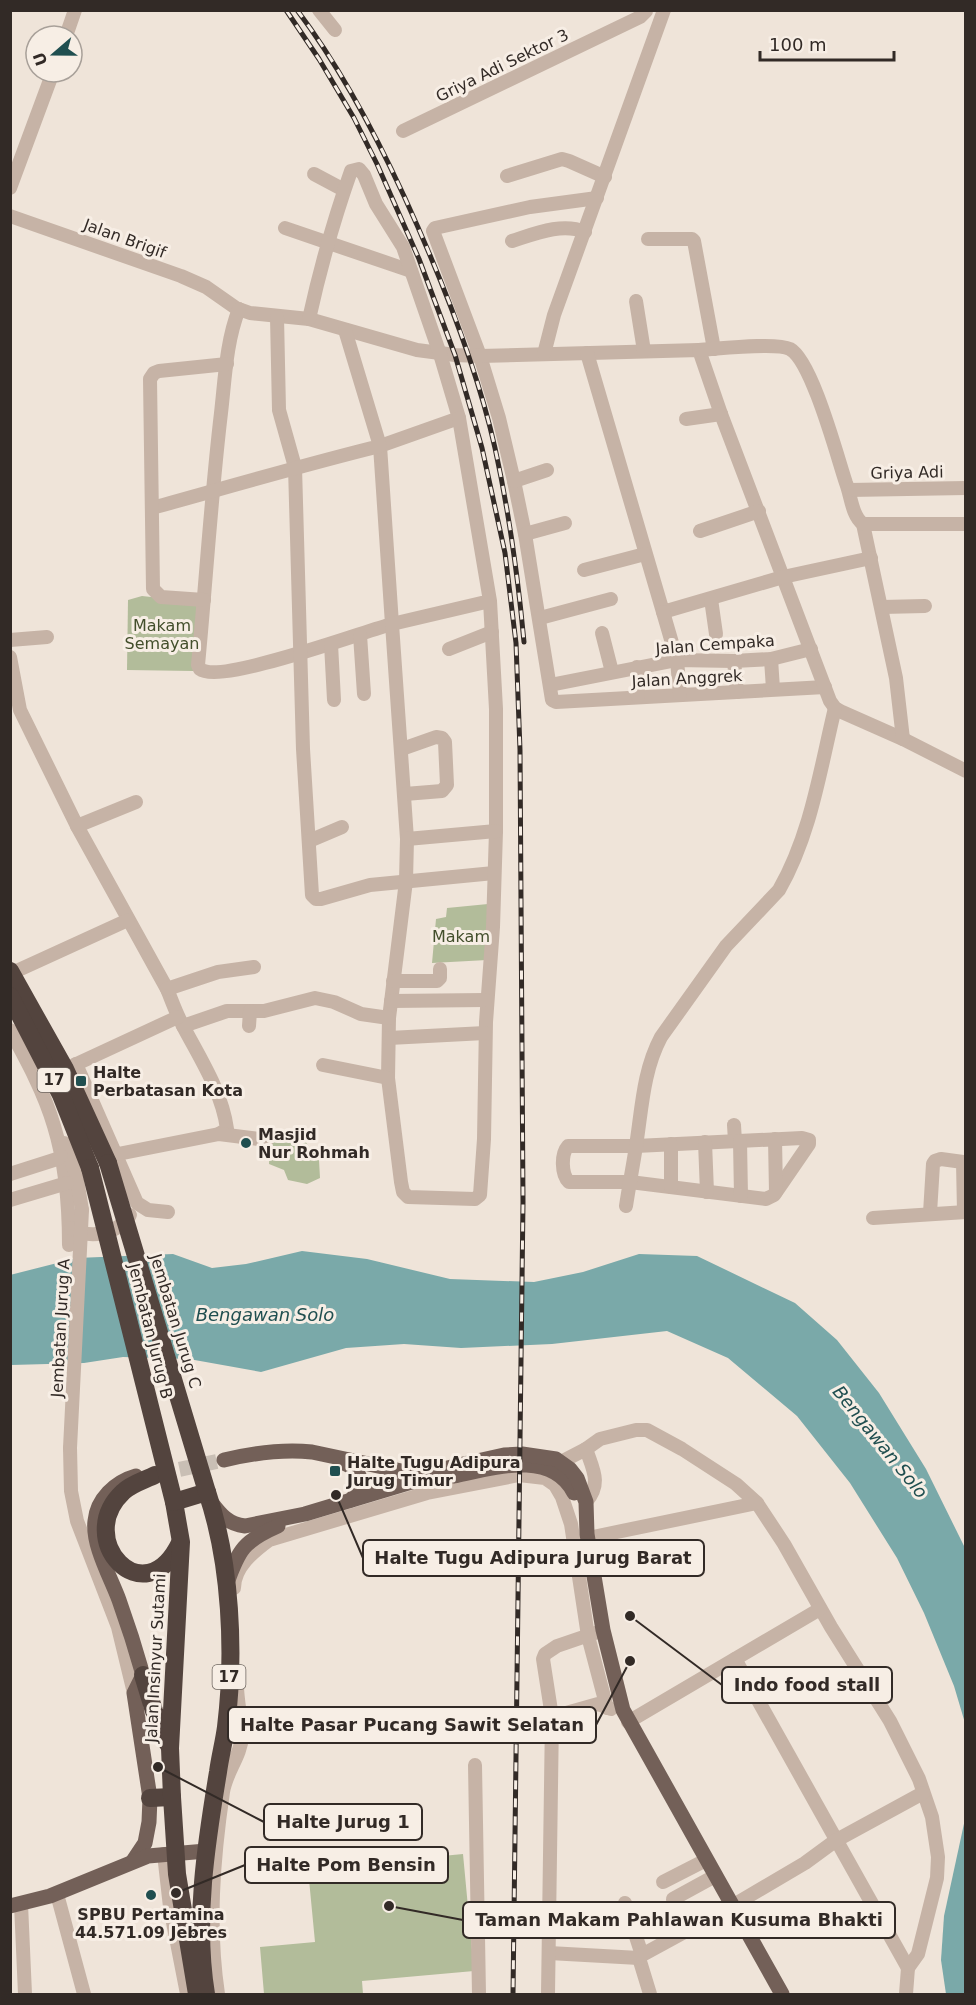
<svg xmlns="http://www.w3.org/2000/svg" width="976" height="2005" font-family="'DejaVu Sans',sans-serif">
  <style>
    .green { fill: #b2bc9a }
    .water { fill: #7aa9a9 }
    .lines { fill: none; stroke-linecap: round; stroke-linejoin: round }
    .major-tunnel { stroke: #c9bfb5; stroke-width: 15; stroke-dasharray: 15 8; stroke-linecap: butt }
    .minor { stroke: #c6b3a6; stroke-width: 14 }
    .major { stroke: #736058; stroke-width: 15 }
    .highway { stroke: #53443e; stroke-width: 18 }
    .rail-casing { stroke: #322a26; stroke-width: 5 }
    .rail { stroke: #f7eee5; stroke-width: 3; stroke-dasharray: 9; stroke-linecap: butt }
    .minor-bridge { stroke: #c6b3a6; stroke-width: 14 }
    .highway-bridge { stroke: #53443e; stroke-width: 18 }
    .poi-dot { fill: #204f50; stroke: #f7eee5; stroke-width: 2 }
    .labels { text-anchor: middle; stroke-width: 6; stroke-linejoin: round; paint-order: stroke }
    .shield { fill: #f7eee5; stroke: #6d655f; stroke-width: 1.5 }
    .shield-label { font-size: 15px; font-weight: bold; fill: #322a26 }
    .street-label { font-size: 16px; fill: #322a26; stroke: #f7eee5 }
    .park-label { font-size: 16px; fill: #434f2c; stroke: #f7eee5 }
    .poi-label { font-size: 16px; font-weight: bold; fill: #322a26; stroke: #f7eee5; text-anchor: start }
    .water-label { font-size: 18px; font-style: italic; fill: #204f50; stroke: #f7eee5 }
    .leader { fill: none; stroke: #322a26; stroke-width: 2 }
    .callout-dot { fill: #322a26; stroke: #f7eee5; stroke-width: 2 }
    .callout { fill: #f7eee5; stroke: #322a26; stroke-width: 2 }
    .callout-label { font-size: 18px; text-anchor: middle; font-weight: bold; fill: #322a26 }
  </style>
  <rect width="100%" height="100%" fill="#efe4d9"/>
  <g class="green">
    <path d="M142,596L197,602L195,669L193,671L127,670L128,600Z"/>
    <path d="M488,904L487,960L432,963L436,919L446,917L447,908Z"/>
    <path d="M298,1132L319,1160L320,1178L307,1184L288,1180L284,1170L269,1164L270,1142L273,1135Z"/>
    <path d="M463,1854L474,1971L362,1981L363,1994H264L260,1947L315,1942L308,1869Z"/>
  </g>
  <g class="water">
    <path d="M302,1251L367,1259L450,1279L534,1282L583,1272L639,1254L697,1256L795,1303L837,1340L879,1393L926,1469L965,1548V1723L954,1686L924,1613L897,1558L850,1483L797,1416L728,1358L667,1331L552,1344L461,1348L404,1344L346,1348L261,1372L189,1359L123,1357L84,1363L11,1365L10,1275L77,1258L173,1254L212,1268L246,1264Z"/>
    <path d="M965,1819V1994H946L941,1960L944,1916Z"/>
  </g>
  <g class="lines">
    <path class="major-tunnel" d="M157,1474L224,1460"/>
    <g class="minor">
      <path d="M319,10L335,30"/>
      <path d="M66,36L75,10"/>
      <path d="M403,131L640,17L646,11"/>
      <path d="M314,174L344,190"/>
      <path d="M507,176L562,159L569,161L605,177"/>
      <path d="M10,188L53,72"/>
      <path d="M597,198L530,207L435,228L433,231L480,356L499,418L514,481L525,534L552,700L556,702L825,687"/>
      <path d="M10,216L181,276L206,287L236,308L250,313L309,319L417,350L455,355L480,356L699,350L721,414L830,701L835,708L842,712L903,739L966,771"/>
      <path d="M285,228L411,271"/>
      <path d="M648,239H692L694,241L714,349"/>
      <path d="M512,241C534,234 562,222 585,232"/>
      <path d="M636,301L644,351"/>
      <path d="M239,309C226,342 225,379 221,413C211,497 206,581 198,665L200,669C220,685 362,632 392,624L380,446L459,418L440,354L403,247L376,204L364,175L359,169L351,171C334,219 320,269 309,319"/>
      <path d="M277,317L279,410L295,467L303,749L312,895L316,899H321L370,885L494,873"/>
      <path d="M699,350C717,349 776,342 790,349C812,361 837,456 846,483C851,496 852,516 863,524L896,678L903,739"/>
      <path d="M587,353L663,612L783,577L871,558"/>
      <path d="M544,354L554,315L664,10"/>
      <path d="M459,418L490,601L392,624L407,839L406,881L389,1018L388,1078L401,1182L403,1192L408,1197L475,1199L480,1195L484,1139L486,1022L493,927L496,831V709L490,601"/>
      <path d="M686,419L721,414"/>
      <path d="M514,481L547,470"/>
      <path d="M849,490L966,488"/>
      <path d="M152,508C228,487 303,465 380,446L345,330"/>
      <path d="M863,524H966"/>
      <path d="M700,531L759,511"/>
      <path d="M525,534L565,523"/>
      <path d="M584,570L645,554"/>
      <path d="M711,599L716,634"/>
      <path d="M204,600L161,597L153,589L150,379L154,373L159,371L227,364"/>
      <path d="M882,607L925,606"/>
      <path d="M663,612L677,660L680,695"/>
      <path d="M540,618L611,599"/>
      <path d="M602,633L612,672"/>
      <path d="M360,635L364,694"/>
      <path d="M10,640L47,637"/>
      <path d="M331,644L334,700"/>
      <path d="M449,649L492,632"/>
      <path d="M10,657L20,710L77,826L167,989C172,1001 176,1013 182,1024C199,1057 222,1091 227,1129L219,1134"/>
      <path d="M771,659L773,689"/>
      <path d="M734,661L737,692"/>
      <path d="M637,667L638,697"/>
      <path d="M550,685L677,660L734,661L771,659L811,649"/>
      <path d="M402,749L436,737L442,738L445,742L447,785L442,791L405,794"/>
      <path d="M77,826L136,802"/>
      <path d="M407,839L496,831"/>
      <path d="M309,841L342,827"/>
      <path d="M12,973L128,920"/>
      <path d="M393,981H437L440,978V969"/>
      <path d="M167,989L218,972L254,967"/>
      <path d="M391,1001L485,1000"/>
      <path d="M183,1026L227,1011H264L315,998L334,1002L361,1014L389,1018"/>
      <path d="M249,1026L250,1011"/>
      <path d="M10,1030C27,1061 44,1092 54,1126C66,1165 69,1205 69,1245"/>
      <path d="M389,1038L485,1033"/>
      <path d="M76,1064L137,1203L148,1210L168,1212"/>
      <path d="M323,1065L388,1078"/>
      <path d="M70,1067L178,1017"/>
      <path d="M734,1125L735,1141"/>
      <path d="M802,1138L809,1140V1144L774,1195L766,1199L630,1182H569C561,1174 561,1154 568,1146H636Z"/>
      <path d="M775,1139L776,1192"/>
      <path d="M740,1141L741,1196"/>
      <path d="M705,1142L707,1192"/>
      <path d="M64,1143L76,1174L82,1210"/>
      <path d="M671,1144V1187"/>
      <path d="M118,1154L219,1134L267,1140"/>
      <path d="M10,1174L57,1159L61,1156"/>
      <path d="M10,1200L67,1183"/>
      <path d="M626,1206C629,1186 633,1166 636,1146C642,1108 643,1071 661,1037L726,946L779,890C811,834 820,770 835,708"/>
      <path d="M930,1213L933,1164L935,1161L941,1159L963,1162L964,1212"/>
      <path d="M873,1218L966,1212"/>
      <path d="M71,1228C91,1240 117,1234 130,1215"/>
      <path d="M70,1448L71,1491L77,1521L118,1627L134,1693"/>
      <path d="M561,1462L586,1449L600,1439L636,1430H647L682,1449L736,1484L757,1503L784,1544L831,1627L890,1721L919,1779L932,1817L938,1857L937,1878L918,1954L908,1968L906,1994"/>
      <path d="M586,1502C602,1483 593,1470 586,1449"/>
      <path d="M588,1538L757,1503"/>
      <path d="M234,1588C234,1567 254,1551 269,1540L427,1493L519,1475L545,1478L555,1485L562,1497L571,1524L588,1636L607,1708"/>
      <path d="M735,1659L908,1968"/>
      <path d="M552,1717L543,1659L545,1654L557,1646L595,1633"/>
      <path d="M628,1722L820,1609"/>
      <path d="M475,1765L479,1994"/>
      <path d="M164,1854L170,1907L187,1994"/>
      <path d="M663,1882L706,1860"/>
      <path d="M57,1894L84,1994"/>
      <path d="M673,1899L715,1876"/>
      <path d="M625,1903L642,1955L639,1958L650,1994"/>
      <path d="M21,1904L25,1994"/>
      <path d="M549,1953L639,1958"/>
      <path d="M642,1955L732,1906L805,1863L835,1841L923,1793"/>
      <path d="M218,1994C208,1927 213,1860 223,1792C226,1772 241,1756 242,1736C242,1720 237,1702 237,1685"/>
      <path d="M548,1994L552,1717L598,1704L611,1709"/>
    </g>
    <g class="major">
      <path d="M224,1460C253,1453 282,1449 312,1452L425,1476"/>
      <path d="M344,1463L356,1469L361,1480L358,1492L351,1500"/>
      <path d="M454,1476C492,1468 552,1449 574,1493"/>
      <path d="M211,1502C221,1515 228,1524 245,1526L305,1514L428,1477L440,1470L459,1465L504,1455L522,1454L556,1459L570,1469L577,1478L586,1502L587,1534L603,1630L623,1710L782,1994"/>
      <path d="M227,1583C239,1549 244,1541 278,1526"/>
      <path d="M133,1861L145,1843L149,1822L150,1798L134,1693L143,1675C136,1650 128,1625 119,1600C111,1578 92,1545 95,1521C97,1499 115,1482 136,1476"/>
      <path d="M10,1906L50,1896L148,1856L206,1851"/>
    </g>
    <g class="highway">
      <path d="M10,971L65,1069L108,1163"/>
      <path d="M10,996L61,1095L90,1168"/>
      <path d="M155,1475C145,1480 131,1484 123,1492C73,1539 144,1617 180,1543"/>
      <path d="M143,1675L154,1711L168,1744"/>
      <path d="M150,1798L172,1797"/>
      <path d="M197,1994L177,1874L172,1797L170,1748L181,1542L174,1502L207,1492C231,1563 235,1653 226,1727C224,1742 220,1757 218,1772C206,1844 194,1921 206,1994"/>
    </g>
    <g class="rail-casing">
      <g id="rail">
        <path d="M286,10L319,59L354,118L377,164L419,259L455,355L482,448L505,553L516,643L520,750L523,1202L513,1994"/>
        <path d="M297,10C340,67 374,131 404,196C440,275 476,363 495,448C509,512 518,577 524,642"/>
      </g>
    </g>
    <use href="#rail" class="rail"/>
    <path class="minor-bridge" d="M70,1448L82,1210"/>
    <g class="highway-bridge">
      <path d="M108,1163L207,1492"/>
      <path d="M90,1168L174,1502"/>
    </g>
  </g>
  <g class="poi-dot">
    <rect x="75" y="1075" width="12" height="12" rx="3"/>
    <circle cx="246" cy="1143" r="6"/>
    <rect x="329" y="1465" width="12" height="12" rx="3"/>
    <circle cx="151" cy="1895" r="6"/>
  </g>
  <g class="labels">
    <g class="shield">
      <rect x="37.5" y="1068" width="33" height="24" rx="4.5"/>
      <rect x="212.5" y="1665" width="33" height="24" rx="4.5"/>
    </g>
    <g class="shield-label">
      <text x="54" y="1085">17</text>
      <text x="229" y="1682">17</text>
    </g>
    <g class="street-label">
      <text transform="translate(502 65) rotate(-26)" y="6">Griya Adi Sektor 3</text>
      <text transform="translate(125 238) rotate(20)" y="6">Jalan Brigif</text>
      <text transform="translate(907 472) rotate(-1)" y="6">Griya Adi</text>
      <text transform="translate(715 644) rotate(-4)" y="6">Jalan Cempaka</text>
      <text transform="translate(687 678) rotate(-3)" y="6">Jalan Anggrek</text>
      <text transform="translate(176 1321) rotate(73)" y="6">Jembatan Jurug C</text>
      <text transform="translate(60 1328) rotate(-87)" y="6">Jembatan Jurug A</text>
      <text transform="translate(151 1331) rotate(76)" y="6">Jembatan Jurug B</text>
      <text transform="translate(155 1658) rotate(-87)" y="6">Jalan Insinyur Sutami</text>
    </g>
    <g class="park-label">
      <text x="162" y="631">Makam<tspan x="162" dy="18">Semayan</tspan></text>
      <text x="461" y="942">Makam</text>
    </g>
    <g class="poi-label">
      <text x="93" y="1078">Halte<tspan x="93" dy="18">Perbatasan Kota</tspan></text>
      <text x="258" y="1140">Masjid<tspan x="258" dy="18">Nur Rohmah</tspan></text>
      <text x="347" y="1468">Halte Tugu Adipura<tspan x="347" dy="18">Jurug Timur</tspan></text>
      <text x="151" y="1920" text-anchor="middle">SPBU Pertamina<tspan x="151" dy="18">44.571.09 Jebres</tspan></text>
    </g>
    <g class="water-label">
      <text x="265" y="1321">Bengawan Solo</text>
      <text transform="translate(880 1442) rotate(51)" y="6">Bengawan Solo</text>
    </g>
  </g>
  <path class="leader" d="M336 1495L363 1558M630 1616L722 1685M630 1661L596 1725M158 1767L264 1822M176 1893L245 1865M389 1906L463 1920"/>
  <g class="callout-dot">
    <circle cx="336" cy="1495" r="6"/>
    <circle cx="630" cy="1616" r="6"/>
    <circle cx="630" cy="1661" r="6"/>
    <circle cx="158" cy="1767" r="6"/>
    <circle cx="176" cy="1893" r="6"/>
    <circle cx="389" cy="1906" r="6"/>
  </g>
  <g class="callout">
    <rect x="363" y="1540" width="341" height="36" rx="6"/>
    <rect x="722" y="1667" width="170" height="36" rx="6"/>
    <rect x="228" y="1707" width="368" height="36" rx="6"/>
    <rect x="264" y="1804" width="158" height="36" rx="6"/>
    <rect x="245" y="1847" width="203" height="36" rx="6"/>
    <rect x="463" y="1902" width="432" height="36" rx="6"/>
  </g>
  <g class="callout-label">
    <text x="533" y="1564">Halte Tugu Adipura Jurug Barat</text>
    <text x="807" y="1691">Indo food stall</text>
    <text x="412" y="1731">Halte Pasar Pucang Sawit Selatan</text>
    <text x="343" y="1828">Halte Jurug 1</text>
    <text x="346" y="1871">Halte Pom Bensin</text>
    <text x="679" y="1926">Taman Makam Pahlawan Kusuma Bhakti</text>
  </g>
  <rect width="976" height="2005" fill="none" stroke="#322a26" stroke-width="24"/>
  <g transform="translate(54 54) rotate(250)"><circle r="28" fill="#f7eee5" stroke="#a8a099" stroke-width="1.5"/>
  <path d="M0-4.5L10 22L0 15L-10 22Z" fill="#204f50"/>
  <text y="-9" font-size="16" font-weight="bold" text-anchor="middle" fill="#322a26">U</text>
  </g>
  <path d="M760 51v9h134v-9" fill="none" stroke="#322a26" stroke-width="3"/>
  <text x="769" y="51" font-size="18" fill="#322a26" stroke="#f7eee5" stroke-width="4.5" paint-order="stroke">100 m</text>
</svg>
